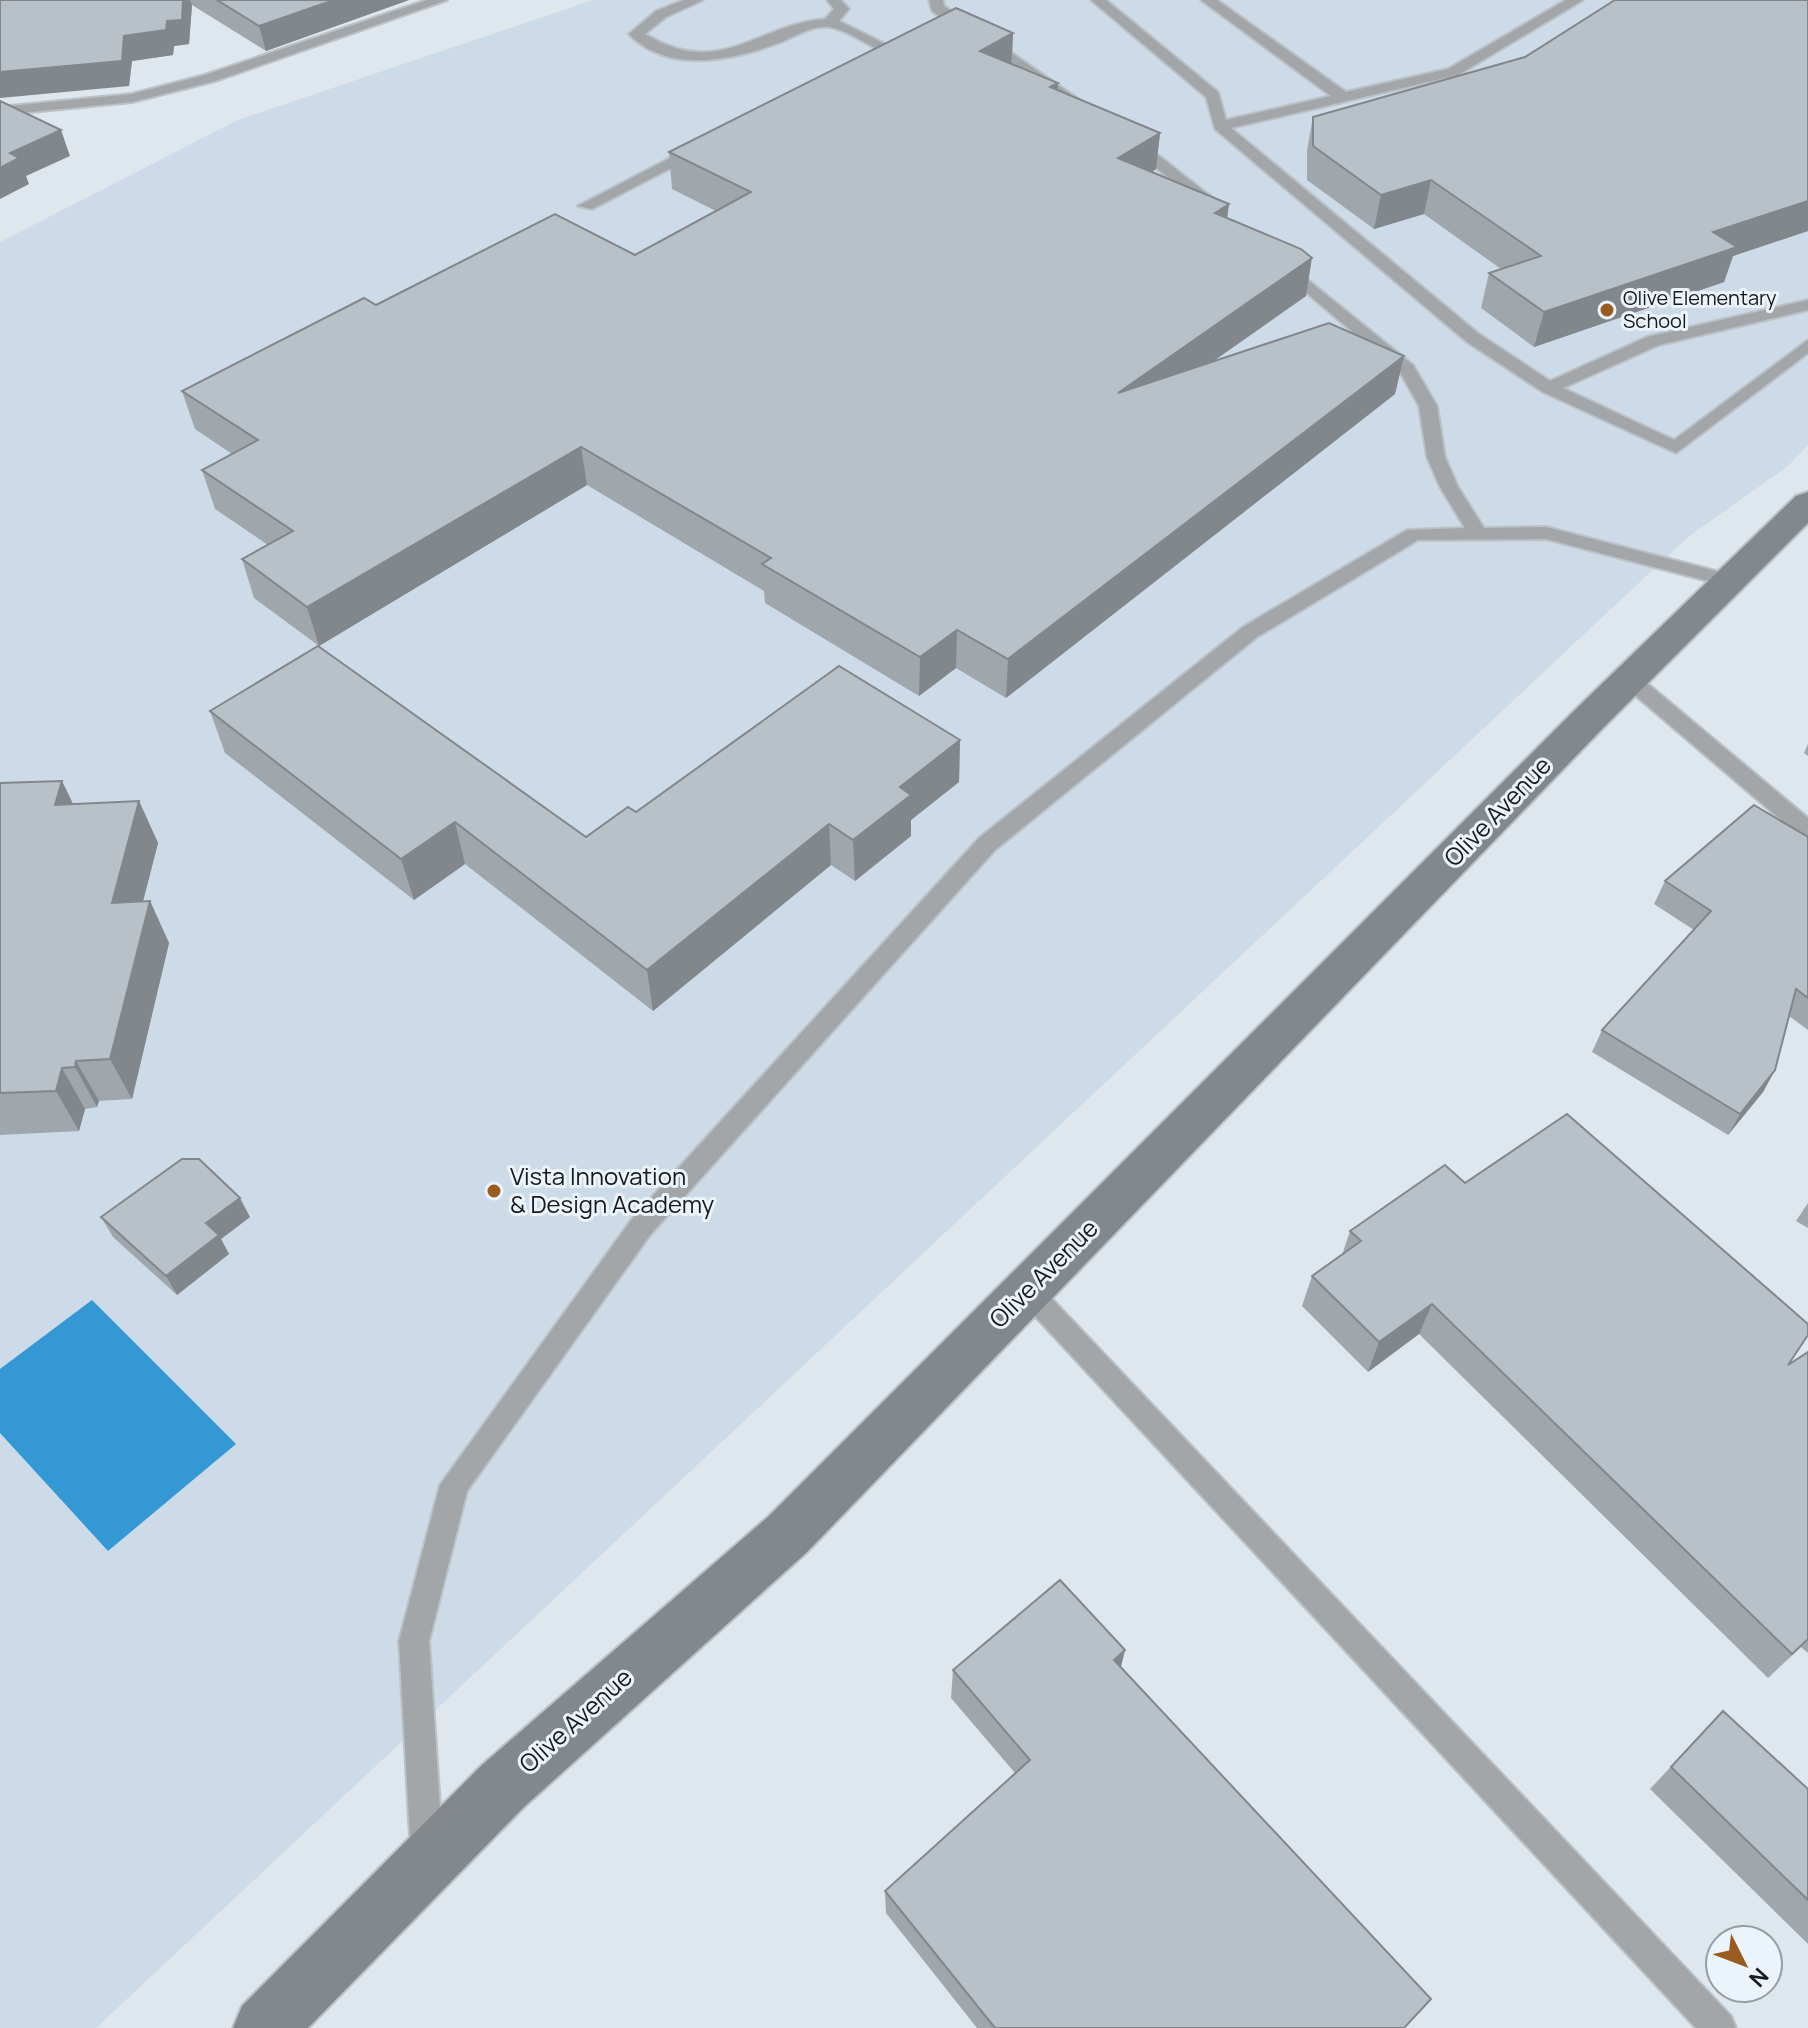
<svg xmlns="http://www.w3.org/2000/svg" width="1808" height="2028" font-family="Manrope,sans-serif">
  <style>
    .built { fill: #ccdbe7 }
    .water { fill: #3498d4 }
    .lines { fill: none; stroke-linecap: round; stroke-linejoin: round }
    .lane-casing { stroke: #bac2c7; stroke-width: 4 }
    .secondary-casing { stroke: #bac2c7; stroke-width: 4 }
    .lane { fill: #a3a6a9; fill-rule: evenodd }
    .secondary { fill: #82888c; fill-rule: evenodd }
    .wall { fill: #9fa6ac }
    .shaded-wall { fill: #82878c }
    .building { fill: #b9c1c8; stroke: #82878c; stroke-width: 2 }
    .poi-dot { fill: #995b20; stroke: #ebf4fa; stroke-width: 3 }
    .labels { text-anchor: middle; stroke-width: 6; stroke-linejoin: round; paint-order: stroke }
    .far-poi-label { font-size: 20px; fill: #171a1c; stroke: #ebf4fa; text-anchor: start }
    .street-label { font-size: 24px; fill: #171a1c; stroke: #ebf4fa }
    .poi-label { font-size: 24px; fill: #171a1c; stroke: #ebf4fa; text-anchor: start }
  </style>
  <rect width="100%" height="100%" fill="#dee7ed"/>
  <path class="built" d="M593,0H1808V445L1788,466L1688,537L96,2028H0V242L238,120Z"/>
  <path class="water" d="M92,1300L236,1444L108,1551L0,1433V1369Z"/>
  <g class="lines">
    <g class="lane-casing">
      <g id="lane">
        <path d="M427,0H447L215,81L132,102L0,115V107L132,94L205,75Z"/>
        <path d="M684,0H703L666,17L645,34C721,80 755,25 825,19L834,9L827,0H841L849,9L839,21L897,50L885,53C867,45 848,30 829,27C813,25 796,36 781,42C734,60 669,75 629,34L656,11Z"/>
        <path d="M929,0H943L944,6L1094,110L1082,113L932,11Z"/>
        <path d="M1091,0H1106L1218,92L1226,120L1331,96L1201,0H1217L1346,92L1448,69L1566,0H1583L1458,75L1231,128L1479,334L1550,381L1647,337L1808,300V310L1659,345L1563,388L1674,440L1808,340V353L1676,453L1543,392L1467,342L1215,129L1206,97Z"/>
        <path d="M1125,137H1135L1223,206V212H1211L1125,143Z"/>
        <path d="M697,144L702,146V152L592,209L578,206Z"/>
        <path d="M1282,259L1413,365L1437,406L1445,457L1458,487L1484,528L1546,527L1735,576L1738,580L1728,586L1546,539L1418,540L1257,637L995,850L650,1235L467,1491L429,1641L443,1854L438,1865L427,1870L416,1865L411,1854L399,1641L440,1485L632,1219L979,838L1243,627L1407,530L1465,528L1440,487L1427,457L1419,406L1400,372L1276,267V261Z"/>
        <path d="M1629,672L1636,674L1808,818V838L1800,836L1622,684L1619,679L1622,674Z"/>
        <path d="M1028,1279L1037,1283L1731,2016L1736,2028H1696L1019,1299L1015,1291L1019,1283Z"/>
      </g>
    </g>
    <g class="secondary-casing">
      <path id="secondary" d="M1808,492V523L1604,727L807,1552L524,1807L308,2028H233L242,2006L482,1765L769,1516L1576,709L1796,496Z"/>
    </g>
    <use href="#lane" class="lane"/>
    <use href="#secondary" class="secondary"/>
  </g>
  <g class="wall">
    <path d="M0,0H409L266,51L192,5L189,44L174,46L173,55L132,61L129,86Z"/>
    <path d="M1808,0V231L1733,256L1724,282L1534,347L1481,308L1489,273L1501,269L1424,214L1374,229L1307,180V150L1313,117Z"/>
    <path d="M1013,33L1012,64L1058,83V90L1160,133L1156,169L1152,172L1229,204L1227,218L1306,296L1213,361L1404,356L1395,394L1006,698L956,668L919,696L765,603L764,591L587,485L319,646L254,598L242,559L268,545L215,509L202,470L232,454L195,429L182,391L376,305L635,255L716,211L672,189L669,152Z"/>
    <path d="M210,711L586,837L636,812L960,740L959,782L911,820V836L855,881L831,865L653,1011L465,864L414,900L225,753Z"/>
    <path d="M1808,744V756L1804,753Z"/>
    <path d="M62,781L73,804L139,801L158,843L143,901H150L169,943L132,1099L99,1101L97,1107L85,1109L79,1131L0,1135V783Z"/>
    <path d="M1808,837V1030L1789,1016L1775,1070L1763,1092L1728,1135L1592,1052L1602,1030L1694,930L1654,904L1665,881Z"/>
    <path d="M1465,1183L1788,1365L1808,1352V1653L1801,1647L1768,1678L1419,1334L1368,1372L1302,1306L1312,1276L1342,1255L1350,1231Z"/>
    <path d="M1808,1203V1228L1796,1221Z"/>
    <path d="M101,1217H250L221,1239L229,1254L177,1295L113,1237Z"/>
    <path d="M1125,1650L1121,1667L1404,2028H977L886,1913L885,1891L1015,1773L951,1698L953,1670Z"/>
    <path d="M1723,1711L1808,1789V1944L1650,1789Z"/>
  </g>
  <g class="shaded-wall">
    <path d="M183,0H190L192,5L189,44L174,46L173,55L132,61L129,86L0,98V72L124,36L167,21Z"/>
    <path d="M334,0H409L266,51L259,26Z"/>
    <path d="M1013,33L1011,69L980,51Z"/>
    <path d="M1058,83L1056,119L1050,87Z"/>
    <path d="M61,130L70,156L26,176L29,184L0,199V168L10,153Z"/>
    <path d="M1160,133L1156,169L1115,195L1118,158Z"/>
    <path d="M1431,180L1424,214L1374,229L1381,195Z"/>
    <path d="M1808,201V231L1733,256L1724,282L1534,347L1544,312L1713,232Z"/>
    <path d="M1229,204L1224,241L1215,213Z"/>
    <path d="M1312,258L1306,296L1114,431L1118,393Z"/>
    <path d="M1404,356L1395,394L1006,698L1008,659Z"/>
    <path d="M581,447L587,485L319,646L307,607Z"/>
    <path d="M957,630L956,668L919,696L920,657Z"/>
    <path d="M960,740L959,782L911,820V836L855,881L853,840L900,787Z"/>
    <path d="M62,781L82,823L55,805Z"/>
    <path d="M139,801L158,843L132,944L112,903Z"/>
    <path d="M455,822L465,864L414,900L401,859Z"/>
    <path d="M829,824L831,865L653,1011L647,970Z"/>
    <path d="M150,901L169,943L132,1099L110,1059Z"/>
    <path d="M76,1061L99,1101L97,1107L75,1067Z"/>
    <path d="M62,1068L85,1109L79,1131L56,1091Z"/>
    <path d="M1775,1070L1763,1092L1728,1135L1740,1114Z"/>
    <path d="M240,1198L250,1217L221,1239L229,1254L177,1295L166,1276L206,1223Z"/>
    <path d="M1432,1304L1419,1334L1368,1372L1379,1342Z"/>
    <path d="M1125,1650L1118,1678L1114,1660Z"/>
  </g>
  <g class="building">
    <path d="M0,0H183L182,20L167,21L166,30L124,36L122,61L0,72Z"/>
    <path d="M217,0H334L259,26Z"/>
    <path d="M1615,0H1808V201L1713,232L1737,247L1544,312L1489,273L1541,256L1431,180L1381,195L1313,146V117L1525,57Z"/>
    <path d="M956,8L1013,33L980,51L1058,83L1050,87L1160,133L1118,158L1229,204L1215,213L1301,249L1312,258L1118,393L1329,323L1404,356L1008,659L957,630L920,657L762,564L771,558L581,447L307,607L242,559L293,531L202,470L258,440L182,391L364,298L376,305L555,214L635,255L751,192L669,152Z"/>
    <path d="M0,101L61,130L10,153L19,158L0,168Z"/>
    <path d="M318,646L586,837L628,807L636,812L839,666L960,740L900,787L911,795L853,840L829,824L647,970L455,822L401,859L210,711Z"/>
    <path d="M62,781L55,805L139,801L112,903L150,901L110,1059L76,1061L75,1067L62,1068L56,1091L0,1093V783Z"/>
    <path d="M1754,805L1808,837V998L1796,989L1775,1070L1740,1114L1602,1030L1711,911L1665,881Z"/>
    <path d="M1567,1114L1808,1324V1335L1788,1365L1808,1352V1639L1792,1654L1432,1304L1379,1342L1312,1276L1361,1241L1350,1231L1445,1165L1465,1183Z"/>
    <path d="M182,1159H199L240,1198L206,1223L219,1235L166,1276L101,1217Z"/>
    <path d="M1060,1580L1125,1650L1114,1660L1431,1999L1404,2028H995L885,1891L1030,1760L953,1670Z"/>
    <path d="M1723,1711L1808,1789V1900L1671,1767Z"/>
  </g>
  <g class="poi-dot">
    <circle cx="1607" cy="310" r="8"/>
    <circle cx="494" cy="1191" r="8"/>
  </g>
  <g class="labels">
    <g class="far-poi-label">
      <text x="1623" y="305">Olive Elementary<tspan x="1623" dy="23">School</tspan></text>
    </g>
    <g class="street-label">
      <text transform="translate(1498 812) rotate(-46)" y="8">Olive Avenue</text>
      <text transform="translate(1044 1274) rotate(-45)" y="8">Olive Avenue</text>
      <text transform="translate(576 1721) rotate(-42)" y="8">Olive Avenue</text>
    </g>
    <g class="poi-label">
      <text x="510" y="1185">Vista Innovation<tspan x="510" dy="28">&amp; Design Academy</tspan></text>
    </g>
  </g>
  <g transform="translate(1744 1964) rotate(132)"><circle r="38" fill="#ebf4fa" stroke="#969da1" stroke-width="2"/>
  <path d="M0-6L14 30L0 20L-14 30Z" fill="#995b20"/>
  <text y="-12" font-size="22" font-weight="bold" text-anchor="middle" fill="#171a1c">N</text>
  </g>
</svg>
